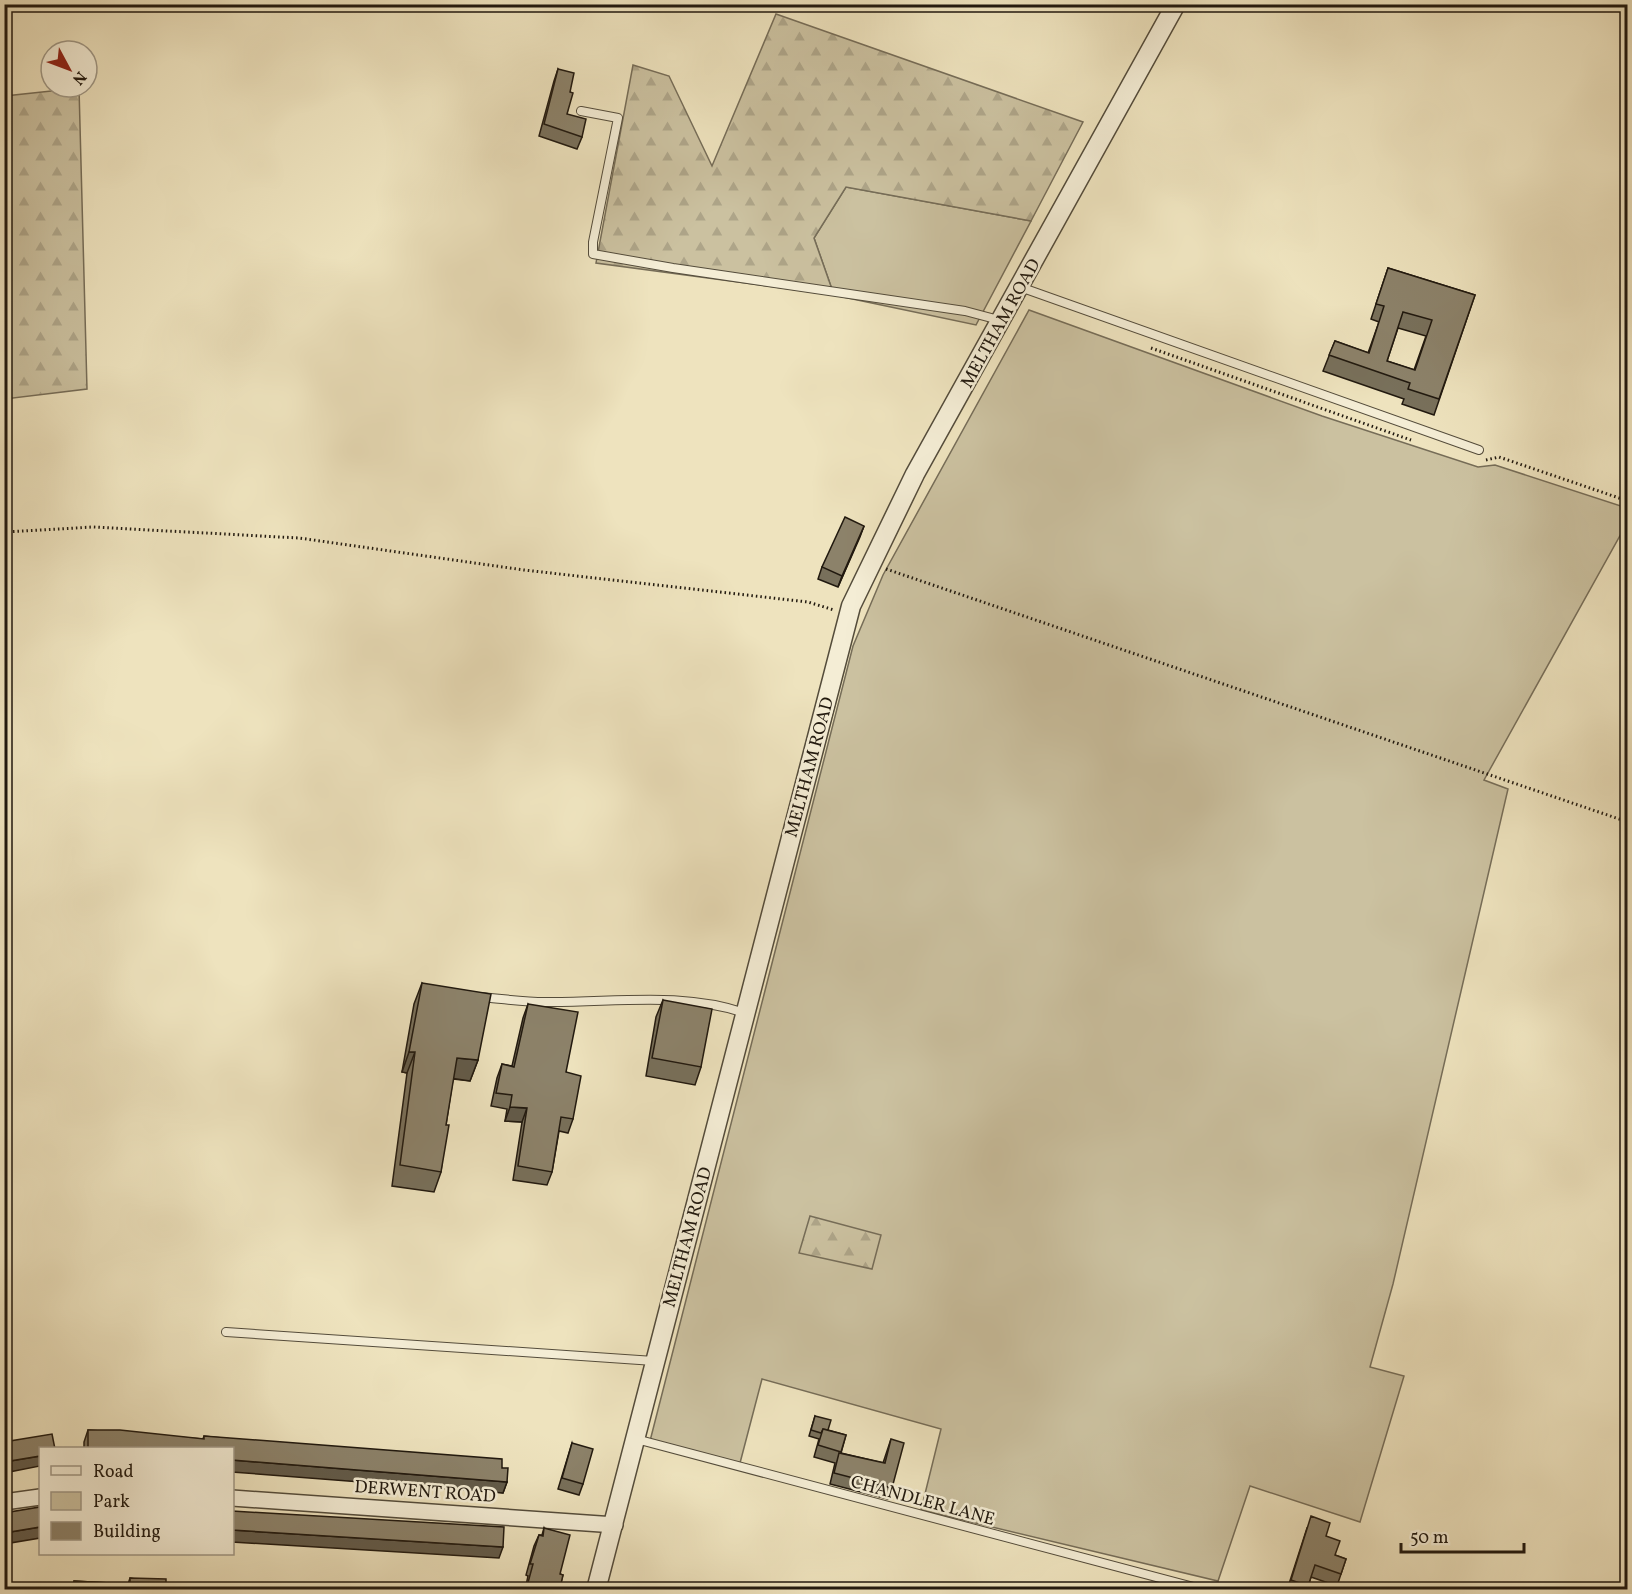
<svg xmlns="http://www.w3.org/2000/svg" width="1632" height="1594" font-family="Vollkorn,serif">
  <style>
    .green { fill: #cbc1a0; stroke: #766d58; stroke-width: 1.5 }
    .forest { fill: url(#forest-firs); stroke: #766d58; stroke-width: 1.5 }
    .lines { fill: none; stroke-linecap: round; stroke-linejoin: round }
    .service-casing { stroke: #544c3b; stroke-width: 10 }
    .minor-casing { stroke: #544c3b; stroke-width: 18 }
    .tertiary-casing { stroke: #544c3b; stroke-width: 21 }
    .path { stroke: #21190f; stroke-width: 3; stroke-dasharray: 1.5 3; stroke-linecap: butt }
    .service { stroke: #f4edd5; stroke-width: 8 }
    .minor { stroke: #f4edd5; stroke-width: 15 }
    .tertiary { stroke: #f4edd5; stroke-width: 18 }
    .wall { fill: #78705b; stroke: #21190f; stroke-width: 1.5; fill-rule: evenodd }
    .shaded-wall { fill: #625b4a; stroke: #21190f; stroke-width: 1.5 }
    .building { fill: #8c826a; stroke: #21190f; stroke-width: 1.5; fill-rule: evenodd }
    .labels { text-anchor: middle; stroke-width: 5; stroke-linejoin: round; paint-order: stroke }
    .street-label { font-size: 18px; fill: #21190f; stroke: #f4edd5 }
  </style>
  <defs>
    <pattern id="forest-firs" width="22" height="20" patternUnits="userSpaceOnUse" patternTransform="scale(1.5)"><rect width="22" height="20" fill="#cbc1a0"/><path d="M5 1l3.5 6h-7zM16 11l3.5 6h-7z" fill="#aea589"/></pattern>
  </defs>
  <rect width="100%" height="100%" fill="#eee3be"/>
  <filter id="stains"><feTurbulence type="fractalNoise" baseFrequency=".00333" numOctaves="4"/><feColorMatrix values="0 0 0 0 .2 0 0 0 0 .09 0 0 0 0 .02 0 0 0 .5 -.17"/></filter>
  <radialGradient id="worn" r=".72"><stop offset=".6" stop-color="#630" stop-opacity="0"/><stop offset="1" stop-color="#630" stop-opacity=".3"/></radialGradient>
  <g class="green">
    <path d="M846,187L1031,221L976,325L834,295L814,238Z"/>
    <path d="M1029,310L1322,416L1478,467L1495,465L1627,508V523L1484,780L1508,789L1393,1284L1370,1367L1404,1376L1360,1522L1250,1486L1218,1581L921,1510L941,1429L762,1379L740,1463L650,1441L853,646L883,575Z"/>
  </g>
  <g class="forest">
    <path d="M776,14L1083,122L1031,221L846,187L814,238L834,295L596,263L633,65L669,76L712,166Z"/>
    <path d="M79,88L87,389L5,399V96Z"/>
    <path d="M810,1216L881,1235L872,1269L799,1253Z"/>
  </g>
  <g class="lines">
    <g class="service-casing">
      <g id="service">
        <path d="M581,111L618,118L593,242V254L673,268L965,311L999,320"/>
        <path d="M1020,287L1479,450"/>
        <path d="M481,997C503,999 524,1002 545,1002C613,1003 680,991 745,1013"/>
        <path d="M226,1332L654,1361"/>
        <path d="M636,1439L1205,1590"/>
      </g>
    </g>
    <g class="minor-casing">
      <g id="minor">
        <path d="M232,1498L615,1525"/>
        <path d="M4,1502L40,1497"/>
      </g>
    </g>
    <g class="tertiary-casing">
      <path id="tertiary" d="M596,1590L851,606L915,474L1176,4"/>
    </g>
    <g class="path">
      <path d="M1151,348L1411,440"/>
      <path d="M1486,460L1499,457L1628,501"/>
      <path d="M4,532L93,527L299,538L524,570L808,602L834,610"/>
      <path d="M886,569L1628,822"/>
    </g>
    <use href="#service" class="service"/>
    <use href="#minor" class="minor"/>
    <use href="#tertiary" class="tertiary"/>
  </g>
  <g class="wall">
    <path d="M558,69L570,92L567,114L582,137L577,149L539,136L554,81Z"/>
    <path d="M1388,268L1475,295L1434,415L1402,404L1404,399L1323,371L1335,341L1368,353L1379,322L1371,319ZM1398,328L1426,336L1414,370L1387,361Z"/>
    <path d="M864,526L838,587L818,579L822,567Z"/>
    <path d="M422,983L478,1060L470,1081L453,1079L446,1125L441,1172L434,1192L392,1186L407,1073L402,1072L414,1004Z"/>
    <path d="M663,1000L701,1067L695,1085L646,1076L656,1017Z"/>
    <path d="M528,1004L566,1072L573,1119L568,1133L559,1131L552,1172L547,1185L513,1180L522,1122L505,1121L507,1109L491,1106L497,1078L502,1064L512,1066L523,1018Z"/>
    <path d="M815,1416L828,1430L846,1435L841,1453L883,1463L891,1439L892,1488L888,1499L830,1484L835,1463L814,1457L819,1439L809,1436Z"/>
    <path d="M88,1430L203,1439L204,1436L502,1468L507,1482L503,1493L232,1449H84V1442Z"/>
    <path d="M572,1443L583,1484L579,1495L558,1489Z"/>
    <path d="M544,1528L560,1574L563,1575L559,1590H525L528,1576L526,1575L534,1546L539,1535H542Z"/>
    <path d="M1307,1528L1326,1536L1335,1555L1346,1559L1337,1586L1311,1577L1307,1590H1287Z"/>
    <path d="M130,1578L166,1585L240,1590H71L74,1581L128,1584Z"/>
  </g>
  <g class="shaded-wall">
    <path d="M864,526L860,537L838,587L842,576Z"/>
    <path d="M409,1052H415L407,1073L402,1072Z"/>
    <path d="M457,1058L478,1060L470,1081L450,1078Z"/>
    <path d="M510,1107L527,1108L522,1122L505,1121Z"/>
    <path d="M40,1456V1466L4,1473V1462Z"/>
    <path d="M232,1460L507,1482L503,1493L232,1472Z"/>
    <path d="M40,1527V1538L4,1544V1533Z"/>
    <path d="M232,1530L503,1547L499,1558L232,1542Z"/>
  </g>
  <g class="building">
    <path d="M558,69L574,73L570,92L573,93L567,114L586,119L582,137L544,124Z"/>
    <path d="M1388,268L1475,295L1439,399L1408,389L1410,383L1329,355L1335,341L1369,353L1384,306L1376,304ZM1403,312L1432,320L1415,370L1387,361Z"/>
    <path d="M845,517L864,526L842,576L822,567Z"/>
    <path d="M422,983L491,994L478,1060L457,1058L446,1125H449L441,1172L400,1165L415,1052H409Z"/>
    <path d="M663,1000L712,1009L701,1067L652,1058Z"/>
    <path d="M528,1004L578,1012L566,1072L581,1076L573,1119L561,1117L552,1172L518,1166L527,1108L510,1107L512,1095L496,1093L502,1064L514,1067Z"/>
    <path d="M815,1416L831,1420L828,1430L823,1429L821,1433L811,1430Z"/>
    <path d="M823,1429L846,1435L841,1452L818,1445Z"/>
    <path d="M88,1430H120L204,1439V1436L502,1459V1468H508L507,1482L232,1460V1449H88Z"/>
    <path d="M52,1434L55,1449H40V1456L4,1462V1442Z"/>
    <path d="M891,1439L904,1443L892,1488L834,1473L839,1453L885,1463Z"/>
    <path d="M572,1443L593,1449L583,1484L562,1478Z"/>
    <path d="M40,1507V1527L4,1533V1513Z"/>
    <path d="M232,1511L504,1527L503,1547L232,1530Z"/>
    <path d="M1311,1516L1330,1523L1326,1536L1340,1541L1335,1555L1346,1559L1341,1574L1315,1565L1308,1586L1291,1580Z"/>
    <path d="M544,1528L570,1535L560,1574L563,1575L560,1588L554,1586L553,1590H526L533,1564H530L539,1535L543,1536Z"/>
    <path d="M130,1578L166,1579V1585L240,1590H73L74,1581L130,1584Z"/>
  </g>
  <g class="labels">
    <g class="street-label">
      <text transform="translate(1000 323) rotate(-61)" y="6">MELTHAM ROAD</text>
      <text transform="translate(809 767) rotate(-75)" y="6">MELTHAM ROAD</text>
      <text transform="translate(687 1237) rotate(-75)" y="6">MELTHAM ROAD</text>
      <text transform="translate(425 1491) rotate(4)" y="6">DERWENT ROAD</text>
      <text transform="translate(923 1500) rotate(15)" y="6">CHANDLER LANE</text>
    </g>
  </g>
  <rect width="1632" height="1594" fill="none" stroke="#eee3be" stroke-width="24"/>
  <rect x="6" y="6" width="1620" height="1582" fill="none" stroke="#21190f" stroke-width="3"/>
  <rect x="12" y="12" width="1608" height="1570" fill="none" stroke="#21190f" stroke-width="1.5"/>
  <rect x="39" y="1447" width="195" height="108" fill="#f4edd5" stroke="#a09886" stroke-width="1.5"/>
  <rect x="51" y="1466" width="30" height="9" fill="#f4edd5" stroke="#a09886" stroke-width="1.5"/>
  <text x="93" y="1477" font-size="18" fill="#21190f">Road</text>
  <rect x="51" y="1492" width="30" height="18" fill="#cbc1a0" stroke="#a09886" stroke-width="1.5"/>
  <text x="93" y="1507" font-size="18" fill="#21190f">Park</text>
  <rect x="51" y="1522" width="30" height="18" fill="#8c826a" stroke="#a09886" stroke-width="1.5"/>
  <text x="93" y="1537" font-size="18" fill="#21190f">Building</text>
  <g transform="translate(69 69) rotate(131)"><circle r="28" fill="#f4edd5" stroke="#a09886" stroke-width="1.5"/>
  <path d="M0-4.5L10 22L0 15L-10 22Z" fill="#8f2418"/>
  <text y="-9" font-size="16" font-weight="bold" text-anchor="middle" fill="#21190f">N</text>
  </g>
  <path d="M1401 1543v9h123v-9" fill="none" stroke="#21190f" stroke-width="3"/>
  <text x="1410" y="1543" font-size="18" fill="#21190f" stroke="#f4edd5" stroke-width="4.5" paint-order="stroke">50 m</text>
  <rect width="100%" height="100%" filter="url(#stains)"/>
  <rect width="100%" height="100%" fill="url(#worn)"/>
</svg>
